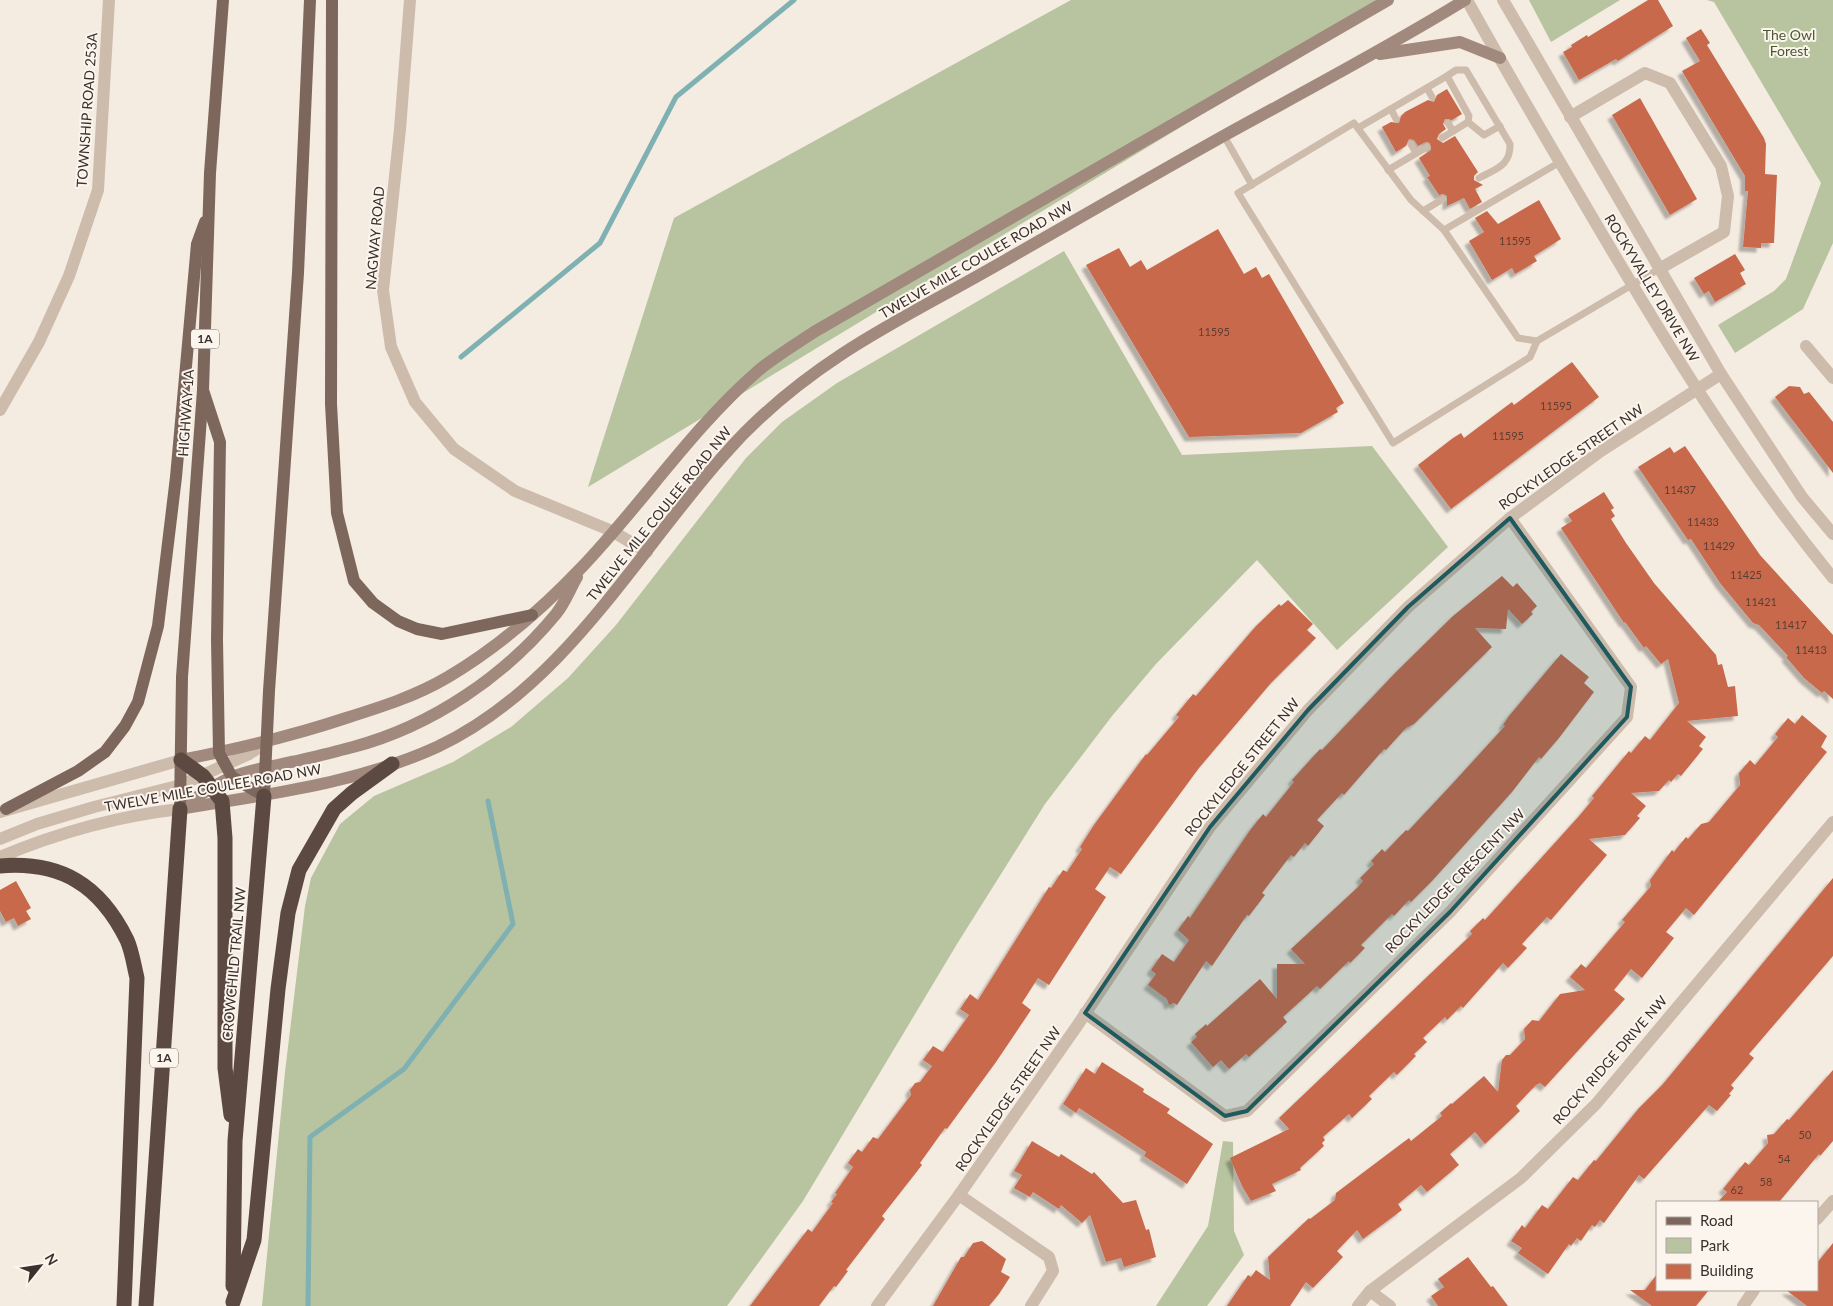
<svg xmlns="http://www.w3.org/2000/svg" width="1833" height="1306" font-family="Lato,sans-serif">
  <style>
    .green { fill: #b8c4a0 }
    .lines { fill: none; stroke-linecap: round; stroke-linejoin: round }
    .stream { stroke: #7fb0b2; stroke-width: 5 }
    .building { fill: #c8694b; filter: url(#shadow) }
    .service { stroke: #cdbbac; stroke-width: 7 }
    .minor { stroke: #cdbbac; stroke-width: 12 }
    .tertiary { stroke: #cdbbac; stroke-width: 12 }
    .secondary { stroke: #a18a7d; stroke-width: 12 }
    .primary { stroke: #7d675c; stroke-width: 12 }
    .motorway { stroke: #5c4a42; stroke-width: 15 }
    .marked { fill: #1f5a5e; fill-opacity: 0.2; stroke: #1f5a5e; stroke-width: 4; stroke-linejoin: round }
    .labels { text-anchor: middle; stroke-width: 4; stroke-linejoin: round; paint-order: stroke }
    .number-label { font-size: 11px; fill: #5e3e33 }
    .shield { fill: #fbf5ee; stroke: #756b66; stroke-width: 1 }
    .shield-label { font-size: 12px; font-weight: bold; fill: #3b302b }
    .park-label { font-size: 14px; fill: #4a5a2e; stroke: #fbf5ee }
    .street-label { font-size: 14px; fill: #3b302b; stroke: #fbf5ee }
  </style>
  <defs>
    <filter id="shadow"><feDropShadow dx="-4.5" dy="4.5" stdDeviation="1" flood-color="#0004"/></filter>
  </defs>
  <rect width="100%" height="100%" fill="#f4ebe1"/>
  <g class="green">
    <path d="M1071,0H1390L588,487L674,218Z"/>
    <path d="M1529,0H1620L1551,42Z"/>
    <path d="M1707,0H1833V243L1803,309L1735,353L1718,325L1774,291L1786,279L1821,183L1714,2Z"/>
    <path d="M1064,251L1182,455L1372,446L1448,547L1337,650L1257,560L1156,664L1112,716L1045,804L957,944L803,1201L727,1306H262L285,1072L305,906L311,878L340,824L374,796L453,762L511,727L568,678L616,625L746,458L782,422L837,383Z"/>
    <path d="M1223,1141L1233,1142L1234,1231L1244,1255L1207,1306H1156L1208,1226Z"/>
  </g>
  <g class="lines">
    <g class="stream">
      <path d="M461,357L600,243L676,97L794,0"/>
      <path d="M308,1306L310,1137L404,1069L513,924L488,801"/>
    </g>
  </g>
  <g class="building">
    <path d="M1648,0H1658L1673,26L1618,61L1616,59L1579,80L1563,52L1572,47L1571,45L1587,35L1588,37Z"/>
    <path d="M1701,29L1710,43L1707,45L1764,138L1766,144L1765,174L1777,175L1774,243H1761V248L1743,247L1748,191H1745V176L1682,71L1700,61L1686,38Z"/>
    <path d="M1447,89L1462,114L1452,120L1445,119L1443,124L1446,129L1439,134L1437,139L1443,143L1455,136L1478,172L1474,176V180L1483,185L1475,189L1482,202L1470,209L1464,198L1447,206V196L1443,194L1439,195L1427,177L1430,176L1419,158L1431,150L1430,143L1426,142L1418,146L1414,140L1409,139L1406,146L1396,152L1382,127L1391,122L1399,123L1401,116L1405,112L1428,100L1434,102L1437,95Z"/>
    <path d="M1640,98L1697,199L1670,215L1612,115Z"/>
    <path d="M1539,200L1561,239L1534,256L1537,261L1515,274L1512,268L1492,280L1469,241L1484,232L1475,218L1487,211L1498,224Z"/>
    <path d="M1218,229L1244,274L1256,267L1262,278L1269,274L1344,403L1336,408L1338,412L1301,433L1189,437L1086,265L1119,248L1130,267L1141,260L1147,270Z"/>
    <path d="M1735,254L1745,270L1740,273L1746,284L1715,302L1709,291L1704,294L1694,278Z"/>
    <path d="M1572,362L1599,397L1451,509L1418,465L1453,438L1461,433L1464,438L1512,402L1514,405Z"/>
    <path d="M1789,386L1800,387L1804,394L1809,392L1833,422V473L1775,397Z"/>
    <path d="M1685,446L1760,555L1833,635V699L1824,691L1822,693L1804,678L1786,657L1788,656L1759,625L1753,623L1720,583L1691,539L1688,540L1638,467L1670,447L1674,453Z"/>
    <path d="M1604,492L1614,508L1611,510L1615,516L1611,519L1626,543L1654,583L1716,655L1718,665L1722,664L1728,687L1735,686L1738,716L1687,721L1706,737L1699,746L1703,749L1681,776L1678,774L1671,782L1669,780L1659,791L1631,793L1646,806L1637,816L1640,818L1625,835L1589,839L1607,855L1551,920L1547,917L1522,944L1527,948L1508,968L1503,963L1463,1008L1461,1006L1447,1020L1445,1017L1423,1038L1427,1042L1414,1054L1416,1056L1397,1075L1394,1072L1369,1096L1372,1099L1352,1118L1349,1114L1323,1137L1325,1140L1322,1143L1324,1146L1300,1168L1301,1170L1272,1184L1276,1191L1251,1201L1242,1186L1230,1158L1289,1129L1279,1118L1472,934L1470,931L1483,918L1485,920L1580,815L1594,798L1592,796L1629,751L1631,753L1645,736L1650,740L1679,703L1668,659L1661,664L1646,646L1644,648L1625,622L1624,623L1561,528L1572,521L1568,515Z"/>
    <path d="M1502,576L1513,587L1517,583L1537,606L1531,612L1533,614L1522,624L1508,609L1506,629L1475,628L1492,647L1414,724L1406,728L1386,750L1384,749L1344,795L1342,793L1317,820L1324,826L1308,846L1305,843L1294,857L1291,855L1262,893L1265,895L1249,916L1247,915L1212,966L1206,961L1177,1005L1174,1003L1169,1005L1167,999L1148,985L1156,974L1151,970L1162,954L1174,962L1189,940L1178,930L1188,916L1190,918L1251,829L1263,814L1266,817L1294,782L1292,780L1320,749L1322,750L1396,672L1453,616Z"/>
    <path d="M1288,600L1313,624L1307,630L1316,638L1271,683L1199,768L1121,874L1110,867L1095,889L1106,897L1049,985L1038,978L1022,1003L1031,1010L996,1062L947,1129L945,1128L920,1163L922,1165L882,1216L885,1219L846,1270L848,1271L836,1287L834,1286L819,1306H750L808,1229L812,1232L833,1203L831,1202L837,1194L835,1193L853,1167L848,1163L858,1149L862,1152L873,1137L878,1139L911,1095L910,1090L915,1083L920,1082L932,1066L923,1060L933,1046L943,1052L969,1015L960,1009L970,994L978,1000L1049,887L1051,888L1063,870L1067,872L1082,849L1080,847L1094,825L1146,754L1147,755L1179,717L1176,715L1193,694L1196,696L1256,626L1279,604L1281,606Z"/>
    <path d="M1561,654L1589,677L1584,683L1594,692L1559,738L1541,759L1539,757L1512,792L1432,881L1411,902L1409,900L1394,916L1392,914L1361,945L1365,948L1350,963L1349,961L1320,989L1317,986L1283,1017L1287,1022L1249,1057L1246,1054L1229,1069L1221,1060L1213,1067L1191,1042L1197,1037L1195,1034L1206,1024L1207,1026L1260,979L1277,999V964H1305L1291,949L1357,888L1363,881L1360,878L1374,864L1371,861L1382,849L1385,852L1406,830L1408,831L1453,783L1505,726L1503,725L1509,716Z"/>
    <path d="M1802,715L1827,736L1821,747L1827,752L1694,915L1686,908L1666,932L1674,938L1642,978L1631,969L1614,990L1625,999L1545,1087L1540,1083L1536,1085L1516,1106L1520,1111L1485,1144L1475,1132L1450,1154L1459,1165L1427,1192L1421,1185L1398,1204L1402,1210L1363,1239L1357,1230L1337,1251L1343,1257L1313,1288L1306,1282L1290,1306H1227L1248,1275L1251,1277L1256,1270L1270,1280L1268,1257L1309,1218L1310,1219L1335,1200L1336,1193L1409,1138L1411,1141L1442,1116L1440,1113L1451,1103L1452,1104L1484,1076L1498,1092L1502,1060L1506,1055H1510L1525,1039L1524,1029L1532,1020L1539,1021L1560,994L1585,990L1570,977L1581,964L1586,968L1625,922L1622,920L1651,886L1650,880L1672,850L1674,852L1686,837L1688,839L1701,824L1709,822L1740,785L1739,773L1750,760L1755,765L1778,737L1775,734L1788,718L1795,724Z"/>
    <path d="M1833,878V956L1749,1054L1754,1058L1731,1085L1734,1088L1729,1094L1731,1095L1717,1111L1709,1105L1644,1179L1639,1175L1604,1223L1600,1220L1595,1227L1592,1225L1581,1241L1577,1238L1571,1246L1569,1244L1548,1274L1518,1253L1522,1248L1511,1241L1522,1225L1525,1228L1542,1205L1548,1209L1573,1177L1578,1180L1594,1160L1596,1161L1639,1108L1663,1084Z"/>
    <path d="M16,881L31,908L26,911L31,919L18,926L14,918L6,922L0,911V890Z"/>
    <path d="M1102,1062L1144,1089L1143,1092L1170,1109L1167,1113L1213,1144L1187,1184L1144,1156L1146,1152L1079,1108L1076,1113L1063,1104L1086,1068L1095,1074Z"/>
    <path d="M1833,1070V1141L1820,1156L1819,1154L1779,1202H1718L1727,1192L1723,1189L1745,1162L1749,1165L1768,1143L1767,1135L1774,1134L1787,1119L1789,1120Z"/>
    <path d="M1032,1141L1059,1157L1061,1154L1092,1174L1094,1172L1123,1203L1136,1200L1146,1230L1149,1229L1156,1257L1124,1267L1121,1258L1106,1262L1090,1215L1082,1223L1061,1205L1059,1209L1033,1192L1030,1197L1014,1188L1022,1175L1014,1171Z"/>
    <path d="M982,1241L1006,1259L1001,1272L1010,1277L999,1294L989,1306H933L961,1257H964L973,1243Z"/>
    <path d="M1833,1243V1306H1807L1786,1290H1817V1263Z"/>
    <path d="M1468,1257L1491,1287L1493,1286L1508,1306H1438L1431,1296L1444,1287L1438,1279Z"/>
    <path d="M1657,1274V1290H1709L1696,1306H1652L1630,1290H1645Z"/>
  </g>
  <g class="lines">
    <g class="service">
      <path d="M1447,76L1456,70H1466L1510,144C1511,165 1496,169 1479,178"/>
      <path d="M1427,88L1432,97"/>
      <path d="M1391,109L1396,119"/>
      <path d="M1468,122L1484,135L1500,126"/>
      <path d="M1448,123L1453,131"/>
      <path d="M1358,128L1447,76L1469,116L1468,122L1442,138"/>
      <path d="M1224,136L1252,185"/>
      <path d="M1411,144L1416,153"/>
      <path d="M1388,170L1427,147"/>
      <path d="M1423,211L1443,199"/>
      <path d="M1444,230L1560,162"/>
      <path d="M1537,341L1530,357L1393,443L1238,193L1354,123L1411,200L1444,230L1518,338L1537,341L1659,269"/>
    </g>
    <g class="minor">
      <path d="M410,0L400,129L383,290L391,347L415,402L454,449L515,491L612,531L647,552"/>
      <path d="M1570,117L1645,73L1670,83L1721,166L1728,196L1724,232L1659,269"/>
      <path d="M1806,346L1833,378"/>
      <path d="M0,410L39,342L69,276L98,190L109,0"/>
      <path d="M1085,1013L1225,1116L1247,1111L1450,912L1627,717L1631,687L1510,518"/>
      <path d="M959,1195L1049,1257L1053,1271L1031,1306"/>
      <path d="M1817,1219L1833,1201"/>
      <path d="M1370,1291L1390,1306"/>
      <path d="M877,1306L959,1195L1077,1026L1210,827L1308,710L1408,607L1510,518L1601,451L1721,374"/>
      <path d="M1358,1306L1370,1291L1521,1178L1596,1104L1833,822"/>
      <path d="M1743,1306L1754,1290"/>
    </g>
    <g class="tertiary">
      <path d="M1467,0C1506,71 1547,140 1588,210C1663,338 1739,463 1833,578"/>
      <path d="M1503,0L1721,374L1802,497L1833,534"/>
      <path d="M0,812L181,760"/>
      <path d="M0,839L37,824L94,807L181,785L249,754L266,743"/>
      <path d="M0,857C57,833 118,816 180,809"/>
    </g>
    <g class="secondary">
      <path d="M1380,54L1460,42L1500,58"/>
      <path d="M181,760C237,749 292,736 346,718C381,707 416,696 448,677C497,648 543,608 582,567C643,503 692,428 759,370C776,356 796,344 814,332L1388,0"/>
      <path d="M184,806C199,796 215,784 232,777C252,769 271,767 291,762C312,758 333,752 353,747C432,726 505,676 556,614C565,603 570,589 577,577"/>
      <path d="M180,809C267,794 356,784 437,747C563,688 635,555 724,455C758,416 798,383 842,354C889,323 941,297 990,269C1069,224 1148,178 1227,134C1307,90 1387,48 1465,0"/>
    </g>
    <g class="primary">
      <path d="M332,0L331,404L337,513L354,581L373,603L398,621L417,629L442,634L532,615"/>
      <path d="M203,390L220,442L217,640L219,753L232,777L264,796L269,691L298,273L310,0"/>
      <path d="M6,809L78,771L105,752L125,726L138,702L158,626L176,477L197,244L205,222"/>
      <path d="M180,809L182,677L203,390L210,173L223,0"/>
    </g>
    <g class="motorway">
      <path d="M181,760L203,776L222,801L225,838V1068L231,1115"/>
      <path d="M0,866C61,861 100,885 127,940C132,951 134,966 137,978L124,1306"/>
      <path d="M233,1286L235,1141L264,796"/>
      <path d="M233,1302L254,1240L278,989L288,913L299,870L334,809L352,793L392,764"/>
      <path d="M146,1306L180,809"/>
    </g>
  </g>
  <path class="marked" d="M1510,518L1631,687L1627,717L1450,912L1247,1111L1225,1116L1085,1013L1210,827L1308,710L1408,607Z"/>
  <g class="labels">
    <g class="number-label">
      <text x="1515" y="245">11595</text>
      <text x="1214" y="336">11595</text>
      <text x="1556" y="410">11595</text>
      <text x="1508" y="440">11595</text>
      <text x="1680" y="494">11437</text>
      <text x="1703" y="526">11433</text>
      <text x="1719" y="550">11429</text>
      <text x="1746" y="579">11425</text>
      <text x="1761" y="606">11421</text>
      <text x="1791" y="629">11417</text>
      <text x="1811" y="654">11413</text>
      <text x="1805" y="1139">50</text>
      <text x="1784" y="1163">54</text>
      <text x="1766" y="1186">58</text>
      <text x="1737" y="1194">62</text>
    </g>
    <g class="shield">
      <rect x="191" y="329.5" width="28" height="19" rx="4"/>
      <rect x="150" y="1048.5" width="28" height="19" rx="4"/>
    </g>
    <g class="shield-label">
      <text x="205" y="343">1A</text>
      <text x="164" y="1062">1A</text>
    </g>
    <g class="park-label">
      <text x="1789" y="40">The Owl<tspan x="1789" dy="16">Forest</tspan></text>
    </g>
    <g class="street-label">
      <text transform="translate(87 110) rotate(-86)" y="5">TOWNSHIP ROAD 253A</text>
      <text transform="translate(375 238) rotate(-85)" y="5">NAGWAY ROAD</text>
      <text transform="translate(976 260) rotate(-30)" y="5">TWELVE MILE COULEE ROAD NW</text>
      <text transform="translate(1652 288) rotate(59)" y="5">ROCKYVALLEY DRIVE NW</text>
      <text transform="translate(186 413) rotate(-86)" y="5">HIGHWAY 1A</text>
      <text transform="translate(1571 457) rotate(-35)" y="5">ROCKYLEDGE STREET NW</text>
      <text transform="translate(659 514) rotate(-51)" y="5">TWELVE MILE COULEE ROAD NW</text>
      <text transform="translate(1242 767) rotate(-51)" y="5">ROCKYLEDGE STREET NW</text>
      <text transform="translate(213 788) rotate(-10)" y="5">TWELVE MILE COULEE ROAD NW</text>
      <text transform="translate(1455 881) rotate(-46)" y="5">ROCKYLEDGE CRESCENT NW</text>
      <text transform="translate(234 964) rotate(-85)" y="5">CROWCHILD TRAIL NW</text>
      <text transform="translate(1610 1060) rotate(-49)" y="5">ROCKY RIDGE DRIVE NW</text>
      <text transform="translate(1008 1099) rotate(-55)" y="5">ROCKYLEDGE STREET NW</text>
    </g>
  </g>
  <rect x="1656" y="1201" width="162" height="90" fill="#fbf5ee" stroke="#aea6a0"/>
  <rect x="1666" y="1217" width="25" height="8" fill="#7d675c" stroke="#aea6a0"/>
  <text x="1700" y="1226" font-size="15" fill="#3b302b">Road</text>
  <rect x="1666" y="1238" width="25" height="15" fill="#b8c4a0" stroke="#aea6a0"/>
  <text x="1700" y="1251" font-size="15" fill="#3b302b">Park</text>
  <rect x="1666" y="1264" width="25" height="15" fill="#c8694b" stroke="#aea6a0"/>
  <text x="1700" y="1276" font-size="15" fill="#3b302b">Building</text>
  <g transform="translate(40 1266) rotate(60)" stroke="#fbf5ee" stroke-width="4" paint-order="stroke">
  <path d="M0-4L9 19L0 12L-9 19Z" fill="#3b302b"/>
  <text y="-8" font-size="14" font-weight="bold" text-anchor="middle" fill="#3b302b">N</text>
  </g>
</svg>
